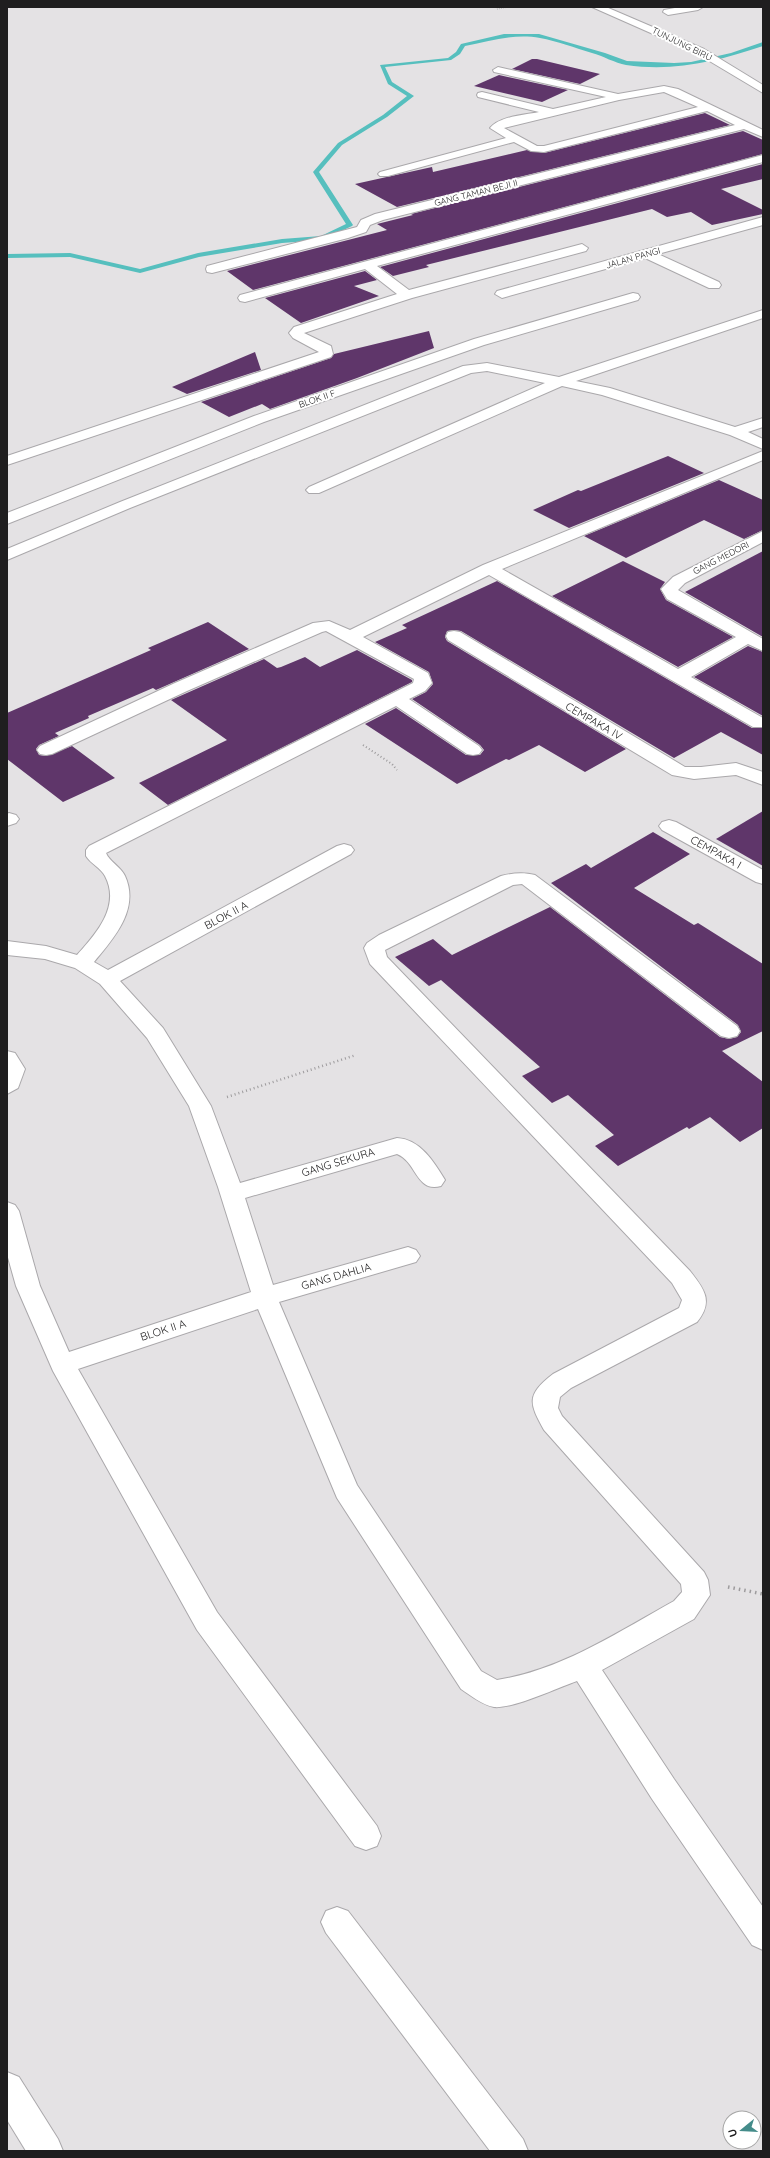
<svg xmlns="http://www.w3.org/2000/svg" width="770" height="2158" font-family="Quicksand,sans-serif">
  <style>
    .lines { fill: none; stroke-linecap: round; stroke-linejoin: round }
    .stream { fill: #56bfbe; fill-rule: evenodd }
    .building { fill: #5f366a }
    .minor-casing { stroke: #aaa8ab; stroke-width: 2 }
    .path-far3 { stroke: #9d9b9d; stroke-width: 1.5; stroke-dasharray: 0.5 1.5; stroke-linecap: butt }
    .path-far2 { stroke: #9d9b9d; stroke-width: 2; stroke-dasharray: 1 2.5; stroke-linecap: butt }
    .path-far1 { stroke: #9d9b9d; stroke-width: 2.5; stroke-dasharray: 1 3; stroke-linecap: butt }
    .path { stroke: #9d9b9d; stroke-width: 3.5; stroke-dasharray: 1.5 4; stroke-linecap: butt }
    .minor { fill: #fff; fill-rule: evenodd }
    .labels { text-anchor: middle; stroke-width: 4; stroke-linejoin: round; paint-order: stroke }
    .far-street-label { font-size: 9px; fill: #1f1e1f; stroke: #fff }
    .street-label { font-size: 11px; fill: #1f1e1f; stroke: #fff }
  </style>
  <rect width="100%" height="100%" fill="#e4e2e4"/>
  <g class="lines">
    <path class="stream" d="M504,34H539L605,53L627,61L674,63L691,62L731,53L763,42V46C718,61 675,72 626,65C615,63 603,56 592,53C575,48 557,41 540,38C515,33 489,41 465,46L460,54L451,60L385,67L392,82L414,96L387,117L342,145L319,172L353,225L352,226L322,240L282,243L199,257L140,273L70,257L7,258V254L70,253L140,269L198,253L282,239L321,236L346,224L313,172L338,143L383,115L407,96L388,84L380,65L448,58L456,52L461,44Z"/>
  </g>
  <g class="building">
    <path d="M532,59H537L600,74L580,84L512,69Z"/>
    <path d="M499,75L568,90L542,102L474,86Z"/>
    <path d="M705,113L730,125L397,207L355,184L432,167L433,172L527,150L544,153Z"/>
    <path d="M743,131L763,140V154L253,290L227,271L387,230L377,224L413,215L411,214Z"/>
    <path d="M763,164V179L721,189L763,210V214L712,225L691,212L667,217L652,209L426,265L429,267L393,276L380,267Z"/>
    <path d="M365,271L377,280L354,286L379,296L301,323L265,298Z"/>
    <path d="M429,331L434,348L357,378L270,409L262,404L229,417L201,402L331,358L334,354Z"/>
    <path d="M255,352L261,370L187,394L172,387Z"/>
    <path d="M668,456L704,473L569,528L533,510L578,490L581,491Z"/>
    <path d="M719,480L763,500V530L744,539L704,520L626,558L584,536Z"/>
    <path d="M763,551V637L685,592Z"/>
    <path d="M623,561L665,582L660,589L666,600L733,637L678,667L552,596Z"/>
    <path d="M497,581L752,728H763V755L721,732L674,758L461,631L454,630L447,631L445,637L447,641L626,749L585,772L539,745L509,760L506,759L457,784L365,724L396,708L466,755H480L484,750L480,745L412,699L426,692L433,684L429,672L375,642L407,628L402,625Z"/>
    <path d="M208,622L249,649L156,690L153,688L88,716L89,718L55,733L59,736L39,745L36,749L39,755L46,756L72,746L115,778L63,802L7,759V713L151,650L148,648Z"/>
    <path d="M748,646L763,652V716L694,677Z"/>
    <path d="M357,650L412,680V682L168,805L139,783L227,740L171,700L264,659L277,668L281,667L305,657L320,667Z"/>
    <path d="M763,811V866L716,839Z"/>
    <path d="M653,832L690,854L634,888L694,925L698,923L763,964V1031L722,1051L763,1082V1128L740,1142L710,1117L689,1129L687,1127L618,1166L595,1146L614,1135L568,1095L552,1103L522,1076L540,1067L441,980L429,986L395,957L433,939L452,955L550,907L720,1037L729,1039L737,1037L741,1032L738,1025L551,883L586,864L591,868Z"/>
  </g>
  <g class="lines">
    <g class="minor-casing">
      <g id="minor">
        <path d="M592,7H606L704,49L763,85V93L696,53Z"/>
        <path d="M680,7H703L698,10L668,15L663,12L664,10Z"/>
        <path d="M498,67L618,94L664,86L678,89L763,130V137L744,129L383,220L370,225L366,232L348,238L212,273L207,272L206,269L207,266L226,261L357,227L361,220L375,214L735,125L707,111L544,152L531,151L514,142L388,176H380L378,174L380,172L506,138L490,128C500,116 525,115 539,112L478,97L477,95L478,93L482,92L553,109L606,97L494,72L493,70ZM664,92L698,107L544,146H537L504,128L619,100Z"/>
        <path d="M763,155V162L377,266L409,290L582,244L588,248L586,251L412,298L304,333L331,346L333,354L331,357L7,465V456L319,352L293,338L289,333L294,327L397,294L365,269L245,302L240,301L238,298L240,295Z"/>
        <path d="M763,217V225L658,254L719,282L721,285L719,288H709L645,258L502,298L495,294L497,291Z"/>
        <path d="M633,293L638,294L640,297L638,300L484,345L264,422L7,524V513L254,416L474,339Z"/>
        <path d="M763,310V318L576,381L610,388L735,427L763,418V427L748,432L763,439V449L730,435L602,395L562,386L319,493H309L306,490L309,487L545,383L487,371L471,373L130,508L7,560V549L120,502L463,366L487,363L559,377Z"/>
        <path d="M763,451V460L502,569L678,669L736,637L667,599L661,589L673,577L763,531V542L685,583L678,590L763,639V651L748,644L691,677L763,718V727H753L489,575L363,637L428,673L432,683L425,691L409,699L479,746L482,750L479,754L473,755L467,754L396,706L106,853C109,861 121,867 125,876C140,909 114,938 94,962L108,970L337,846L344,844L351,846L354,850L351,854L120,981L163,1028L211,1106L240,1183L397,1138C420,1139 434,1162 445,1180L441,1186C416,1193 417,1162 397,1154L245,1198L273,1285L408,1247L416,1250L420,1256L416,1262L279,1302L357,1485L481,1671L497,1680C562,1670 618,1632 674,1601L682,1592L681,1584L544,1430C529,1403 526,1395 553,1374L679,1308L682,1300L672,1283L370,964L364,948L367,943L379,935L501,876C513,873 523,872 535,875L737,1026L740,1031L737,1036L729,1038L721,1036L522,884L513,885L385,950L387,957L690,1271C704,1289 714,1301 697,1322L571,1388L560,1397L558,1408L562,1416L704,1572L708,1580L710,1595L694,1619L602,1670L674,1779L763,1907V1950L752,1945L652,1799L577,1681C557,1688 513,1709 494,1707C482,1705 470,1695 461,1689L337,1498L258,1309L78,1369L217,1612L377,1826L381,1836L377,1846L366,1850L355,1846L197,1630L53,1371L16,1286L7,1254V1202L15,1205L19,1211L40,1286L69,1352L251,1292L218,1187L189,1106L147,1038L100,984L75,968L45,959L7,955V941L46,946L77,955C96,934 121,906 105,876C101,868 91,864 86,856V850L89,846L413,683L414,679L326,631L322,632L187,691L52,754L46,755L40,754L37,750L40,746L175,683L313,623L329,621L350,630L483,565Z"/>
        <path d="M454,631L460,632L685,767H701L736,763L763,772V785L736,775L694,779L672,775L448,640L446,636L448,632Z"/>
        <path d="M9,813L16,815L19,819L16,823L7,826V814Z"/>
        <path d="M669,820L676,822L763,870V884L756,882L662,830L659,826L662,822Z"/>
        <path d="M7,1051L15,1053L25,1069L18,1088L7,1094Z"/>
        <path d="M337,1907L348,1911L523,2139L528,2151H490L326,1933L321,1922L326,1911Z"/>
        <path d="M7,2072L19,2077L58,2139L63,2151H26L7,2120Z"/>
      </g>
    </g>
    <path class="path-far3" d="M497,9L507,7"/>
    <path class="path-far2" d="M363,745L392,764L397,770"/>
    <path class="path-far1" d="M227,1097L356,1055"/>
    <path class="path" d="M728,1587L763,1594"/>
    <use href="#minor" class="minor"/>
  </g>
  <g class="labels">
    <g class="far-street-label">
      <text transform="translate(682 44) rotate(26)" y="3">TUNJUNG BIRU</text>
      <text transform="translate(476 193) rotate(-14)" y="3">GANG TAMAN BEJI II</text>
      <text transform="translate(633 258) rotate(-16)" y="3">JALAN PANGI</text>
      <text transform="translate(317 399) rotate(-19)" y="3">BLOK II F</text>
      <text transform="translate(721 558) rotate(-27)" y="3">GANG MEDORI</text>
    </g>
    <g class="street-label">
      <text transform="translate(594 721) rotate(30)" y="4">CEMPAKA IV</text>
      <text transform="translate(716 852) rotate(29)" y="4">CEMPAKA I</text>
      <text transform="translate(226 915) rotate(-28)" y="4">BLOK II A</text>
      <text transform="translate(338 1162) rotate(-17)" y="4">GANG SEKURA</text>
      <text transform="translate(336 1276) rotate(-16)" y="4">GANG DAHLIA</text>
      <text transform="translate(163 1330) rotate(-18)" y="4">BLOK II A</text>
    </g>
  </g>
  <rect width="770" height="2158" fill="none" stroke="#1f1e1f" stroke-width="16"/>
  <g transform="translate(742 2130) rotate(252)"><circle r="19" fill="#ffffff" stroke="#a5a5a5"/>
  <path d="M0-3L7 15L0 10L-7 15Z" fill="#448c8a"/>
  <text y="-6" font-size="11" font-weight="bold" text-anchor="middle" fill="#1f1e1f">U</text>
  </g>
</svg>
